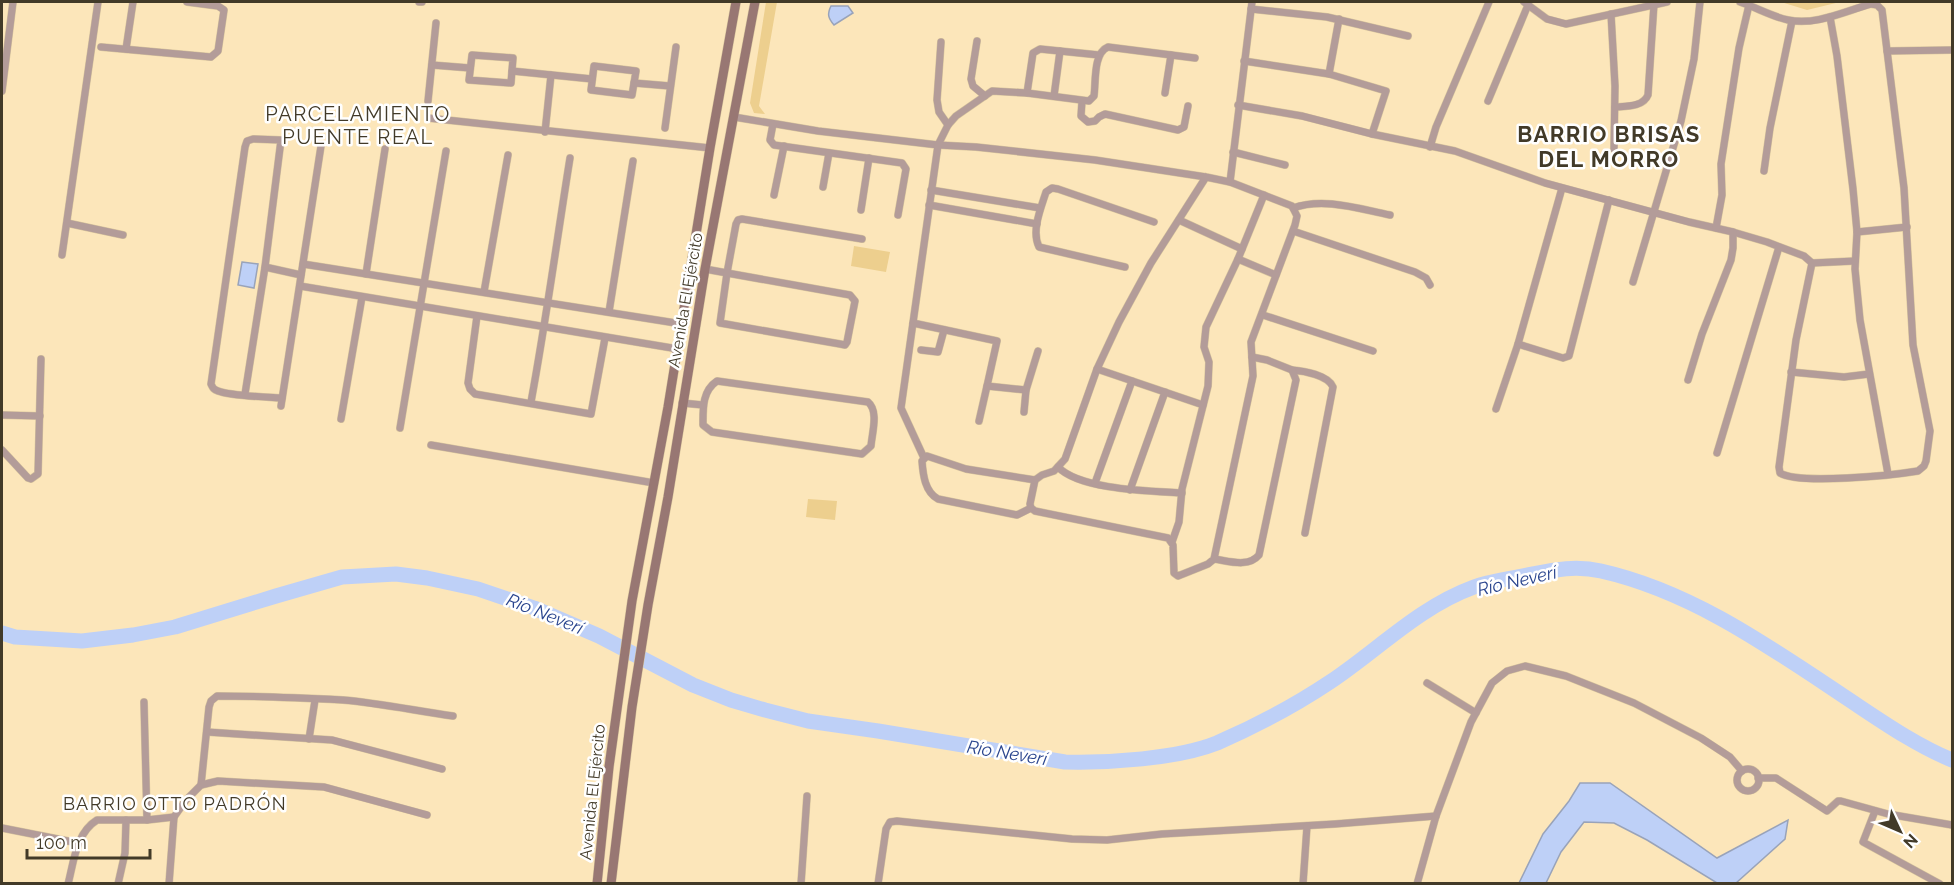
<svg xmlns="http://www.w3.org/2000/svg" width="1954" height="885" font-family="Raleway,sans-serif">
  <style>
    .green { fill: #edcf8e }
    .water { fill: #bed0f7; stroke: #99a3b9; stroke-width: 1.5 }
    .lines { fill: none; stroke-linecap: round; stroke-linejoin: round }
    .river { stroke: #bed0f7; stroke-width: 15 }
    .street-casing { stroke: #d7c49d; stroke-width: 8 }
    .secondary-casing { stroke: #d7c49d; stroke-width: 10 }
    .street { stroke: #b39c99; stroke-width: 7 }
    .secondary { stroke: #987773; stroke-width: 9 }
    .labels { text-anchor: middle; stroke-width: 5; stroke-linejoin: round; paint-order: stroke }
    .street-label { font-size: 16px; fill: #423a28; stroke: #fff }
    .water-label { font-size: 18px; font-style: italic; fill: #2a458e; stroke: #fff }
    .neighbourhood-label { font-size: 18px; letter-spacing: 1.5px; fill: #423a28; stroke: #fff }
    .quarter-label { font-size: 20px; letter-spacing: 1.5px; fill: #423a28; stroke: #fff }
    .district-label { font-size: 22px; font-weight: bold; letter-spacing: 1.5px; fill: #423a28; stroke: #fff }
  </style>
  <rect width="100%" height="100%" fill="#fce6ba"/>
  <g class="green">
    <path d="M766,2H777L759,106L765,114L754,113L750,103Z"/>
    <path d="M1781,2H1840L1807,10Z"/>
    <path d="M854,246L890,252L886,272L851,266Z"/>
    <path d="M808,499L837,501L835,520L806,517Z"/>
  </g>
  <g class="water">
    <path d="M831,6H848L853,13L834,25C828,18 827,14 831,6Z"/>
    <path d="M242,262L258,264L254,288L238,285Z"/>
    <path d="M1580,783H1610L1717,858L1788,820L1785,839L1736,883H1717L1647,840L1614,823L1584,822L1561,852L1546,883H1519L1543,834L1569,801Z"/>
  </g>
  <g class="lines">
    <path class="river" d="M2,633L15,637L82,641L133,635L175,627L276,596L342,577L396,574L427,578L478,589L534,608L599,636L693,685L731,700L765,710L808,721L878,731L1065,762C1108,763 1177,759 1217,743C1256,726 1294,706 1330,682C1378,650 1419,607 1474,587C1491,581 1510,579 1527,575C1553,570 1575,565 1601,571C1690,591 1767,645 1842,695C1877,718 1913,744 1952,760"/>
    <g class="street-casing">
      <g id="street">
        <path d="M419,2H422"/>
        <path d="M1524,2L1547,19L1566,24L1667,2"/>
        <path d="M1251,9L1327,17L1408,36"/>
        <path d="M1611,14L1615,86L1614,149"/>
        <path d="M1830,17L1837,56L1853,189L1857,232L1855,269L1860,320L1888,474"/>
        <path d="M977,41L971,79L973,86L985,96"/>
        <path d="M941,42L937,100L939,112L948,125"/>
        <path d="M101,47L211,57L218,51L224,10L218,6L187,2"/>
        <path d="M126,49L133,2"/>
        <path d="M1887,51L1952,50"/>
        <path d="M472,55L513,58L511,83L469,80Z"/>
        <path d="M1244,61L1329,74L1386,91L1372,134"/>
        <path d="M432,65L470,68"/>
        <path d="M594,66L636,71L632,95L591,90Z"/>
        <path d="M512,71L592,79"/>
        <path d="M1329,74L1339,19"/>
        <path d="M634,83L670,86"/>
        <path d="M2,91L13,2"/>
        <path d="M1027,93L1033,53L1040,49L1099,55"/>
        <path d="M1165,93L1171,55"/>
        <path d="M1054,96L1060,51"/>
        <path d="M428,101L436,23"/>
        <path d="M1082,101L1081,116L1088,122L1095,121L1099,117L1105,114L1178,130L1184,127L1188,106"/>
        <path d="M1488,101L1528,5"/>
        <path d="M1238,105L1302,116L1372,134L1455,151L1545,183L1689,222L1733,232L1767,242L1804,256L1812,263L1796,340L1779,467L1780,473C1799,485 1894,475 1918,471L1924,466L1926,461L1930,431L1913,345L1904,188L1882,10L1877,5L1871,4C1845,11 1816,26 1788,20C1773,17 1755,7 1740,2"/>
        <path d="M1615,107C1627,106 1643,107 1648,95L1654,4"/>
        <path d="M734,117L818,131L938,145L976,147L1095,160L1206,177L1230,182L1292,206L1297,216L1295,225L1251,342L1253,376L1214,559L1208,564L1178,576L1174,573L1173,545L1168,538L1035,511L1031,508L1030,504L1035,480L1042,475L1054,471L1065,459L1097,369L1119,322L1151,263L1206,177"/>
        <path d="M428,118L710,148"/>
        <path d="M773,124L770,140L774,145L902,163L906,169L898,215"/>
        <path d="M665,128L676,47"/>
        <path d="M545,132L551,75"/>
        <path d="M1430,147L1436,127L1489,2"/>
        <path d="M1233,152L1285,165"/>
        <path d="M1764,171L1770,128L1792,21"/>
        <path d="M1230,182L1252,2"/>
        <path d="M823,187L829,153"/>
        <path d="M931,190L1040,208"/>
        <path d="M774,195L784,146"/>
        <path d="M929,205L1037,224"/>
        <path d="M1293,208C1324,197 1359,209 1390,215"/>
        <path d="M861,210L869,158"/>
        <path d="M1179,220L1242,249"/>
        <path d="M67,223L123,235"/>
        <path d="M1716,228L1722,195L1721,164L1739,48L1749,5"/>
        <path d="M1293,231L1415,272L1426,278L1430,285"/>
        <path d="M1857,232L1907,227"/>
        <path d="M62,255L98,2"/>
        <path d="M1238,259L1276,275"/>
        <path d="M1812,263L1855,261"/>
        <path d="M303,264L682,324"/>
        <path d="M265,267L301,275"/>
        <path d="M1125,267L1039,247C1031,231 1041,208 1046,192L1052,188L1058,189L1154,222"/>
        <path d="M705,269L727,273L736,224L738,220L742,219L862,239"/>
        <path d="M727,273L850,295L855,301L847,342L845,345L840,344L720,323Z"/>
        <path d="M366,274L385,149"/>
        <path d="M1633,282L1681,121L1694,59L1700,2"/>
        <path d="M300,286L678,349"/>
        <path d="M484,292L508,155"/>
        <path d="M609,312L633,161"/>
        <path d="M1263,315L1373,351"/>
        <path d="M477,316L468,383L470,389L475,394L591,414L605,338"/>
        <path d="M913,323L997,341L987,386L1026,390"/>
        <path d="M1518,344L1563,358L1569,356L1609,200"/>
        <path d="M921,350L938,352L944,330"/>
        <path d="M1097,369L1203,405"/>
        <path d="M1292,370C1304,371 1328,375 1333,387L1305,533"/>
        <path d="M1791,372L1844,377L1869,374"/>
        <path d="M1688,380L1702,334L1731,260L1733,248V232"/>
        <path d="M717,381L868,402C879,411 872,433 871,446L862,454L712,432L703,425C703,409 702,391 717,381Z"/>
        <path d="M245,394L265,267L281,140L253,139L247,141L245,147L211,384C213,388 213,389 218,391C231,396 266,397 282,398"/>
        <path d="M531,402C546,321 557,239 570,158"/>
        <path d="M682,403L703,405"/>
        <path d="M281,406L321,146"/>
        <path d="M1496,409L1518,344L1562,188"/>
        <path d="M1024,412L1026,390L1038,351"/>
        <path d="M2,415L40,416"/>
        <path d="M341,419L362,297"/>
        <path d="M979,421L987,386"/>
        <path d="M400,428L446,151"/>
        <path d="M431,445L654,483"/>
        <path d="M2,450L28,478L31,479L38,474L41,359"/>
        <path d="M1717,453L1779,247"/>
        <path d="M924,458L901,408L938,145L948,125L956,116L992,91L1027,93L1089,101L1094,96C1096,82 1093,53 1108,47L1195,58"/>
        <path d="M1058,467C1080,490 1151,491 1182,493"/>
        <path d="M1095,483L1132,381"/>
        <path d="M1130,490L1165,392"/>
        <path d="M1031,508L1017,515L938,499C925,492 923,475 922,461L927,456L966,469L1035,480"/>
        <path d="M1172,542L1179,522L1182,489L1208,386L1209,362L1204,347L1206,327L1238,259L1264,195"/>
        <path d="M1214,559C1229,561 1248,568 1259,555L1296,380L1292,370L1267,360L1252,357"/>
        <path d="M1427,683L1476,713"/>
        <path d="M144,702L147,820"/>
        <path d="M207,732L332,740L442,769"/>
        <path d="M309,739L315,700"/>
        <circle cx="1748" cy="780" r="11"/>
        <path d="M1758,778H1776L1827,811L1838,801H1841L1888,814L1952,825"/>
        <path d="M201,785L209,707L211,701L217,696C259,696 301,698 343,700C379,703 417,711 453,716"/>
        <path d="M1875,811L1863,842L1940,884"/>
        <path d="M2,828L78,843"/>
        <path d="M68,884C74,861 76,833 97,820H147L174,817"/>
        <path d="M118,884L125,853L126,820"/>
        <path d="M169,884L174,817L186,800L201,785L218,781L324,787L427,815"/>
        <path d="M801,884L807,796"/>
        <path d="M878,884L886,829L890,822L897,821L1072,839L1107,840L1162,834L1335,824L1436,816"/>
        <path d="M1303,884L1307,826"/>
        <path d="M1417,884L1436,816L1471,722L1492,683L1507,671L1525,666L1566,676L1634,703L1701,738L1730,757L1742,771"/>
      </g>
    </g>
    <g class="secondary-casing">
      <g id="secondary">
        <path d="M597,884L609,767L632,601L668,407L710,148L736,2"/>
        <path d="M611,884L632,707L648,605L668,497L705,269L755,2"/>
      </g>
    </g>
    <use href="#street" class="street"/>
    <use href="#secondary" class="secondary"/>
  </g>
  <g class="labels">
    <g class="street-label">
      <text transform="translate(685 300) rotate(-80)" y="6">Avenida El Ejército</text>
      <text transform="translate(592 792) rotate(-84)" y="6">Avenida El Ejército</text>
    </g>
    <g class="water-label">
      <text transform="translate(1517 581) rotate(-13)" y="6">Río Neverí</text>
      <text transform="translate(545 614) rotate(22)" y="6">Río Neverí</text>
      <text transform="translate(1007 753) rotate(9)" y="6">Río Neverí</text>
    </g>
    <g class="neighbourhood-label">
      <text x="175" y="810">BARRIO OTTO PADRÓN</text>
    </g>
    <g class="quarter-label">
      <text x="358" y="121">PARCELAMIENTO<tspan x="358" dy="23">PUENTE REAL</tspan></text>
    </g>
    <g class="district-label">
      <text x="1609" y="142">BARRIO BRISAS<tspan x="1609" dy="25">DEL MORRO</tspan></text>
    </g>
  </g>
  <rect width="1954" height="885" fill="none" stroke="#423a28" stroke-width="6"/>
  <g transform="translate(1900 831) rotate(134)" stroke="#ffffff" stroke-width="4.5" paint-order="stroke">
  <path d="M0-4.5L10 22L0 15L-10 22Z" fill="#423a28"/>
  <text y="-9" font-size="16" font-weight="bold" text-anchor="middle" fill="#423a28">N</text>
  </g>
  <path d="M27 849v9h123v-9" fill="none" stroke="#423a28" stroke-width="3"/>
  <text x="36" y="849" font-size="18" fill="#423a28" stroke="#ffffff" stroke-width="4.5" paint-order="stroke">100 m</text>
</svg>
